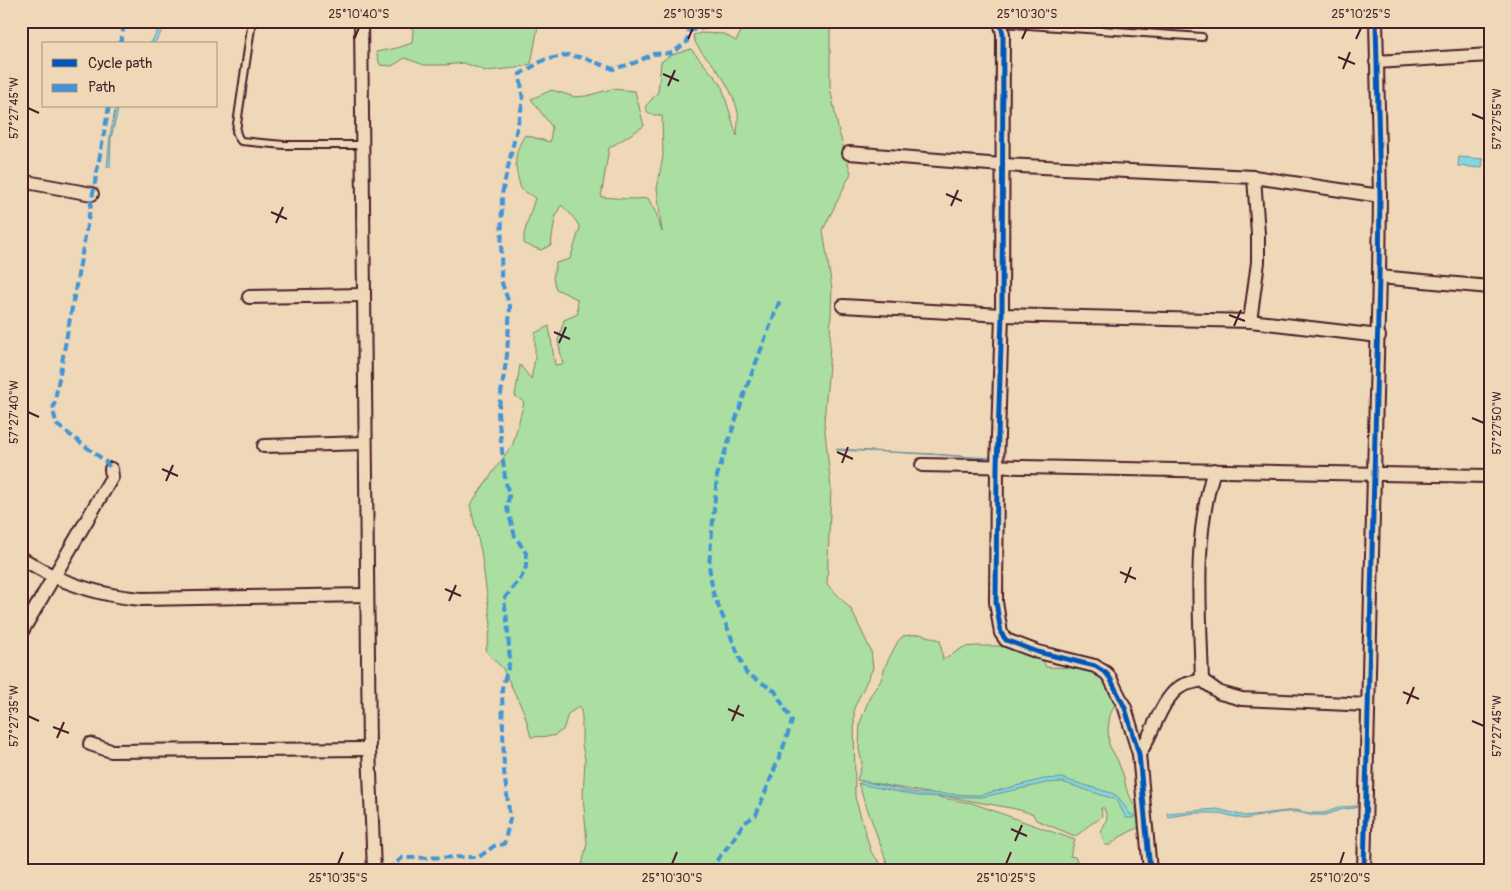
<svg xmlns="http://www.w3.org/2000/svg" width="1511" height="891" font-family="Pangolin,sans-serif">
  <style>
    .green { fill: #aadfa1; stroke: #7a7f66 }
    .water { fill: #85d7de; stroke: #6d8d96 }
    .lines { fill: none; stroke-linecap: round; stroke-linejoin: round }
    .service-casing { stroke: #4a1f2b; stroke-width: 10 }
    .minor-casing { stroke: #4a1f2b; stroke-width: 16 }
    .service { stroke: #efd8b7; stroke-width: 6 }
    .minor { stroke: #efd8b7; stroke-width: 12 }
    .quiet { stroke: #4194d7; stroke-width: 4; stroke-dasharray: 8 4; stroke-linecap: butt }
    .cycleway-casing { stroke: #efd8b7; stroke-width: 8 }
    .cycleway { stroke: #0057b8; stroke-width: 5 }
    .ticks { fill: none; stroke: #4a1f2b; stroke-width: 2 }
    .neatline { fill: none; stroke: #4a1f2b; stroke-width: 2 }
    .ticks-label { font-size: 12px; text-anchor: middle; fill: #4a1f2b }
  </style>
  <rect width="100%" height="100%" fill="#efd8b7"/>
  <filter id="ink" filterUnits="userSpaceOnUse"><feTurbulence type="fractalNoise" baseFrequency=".02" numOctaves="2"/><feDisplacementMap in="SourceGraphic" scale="10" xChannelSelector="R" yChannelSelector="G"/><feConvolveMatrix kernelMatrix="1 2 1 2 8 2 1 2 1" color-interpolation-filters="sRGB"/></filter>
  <g filter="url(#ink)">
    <g class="green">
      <path d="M402,21H539L531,64L516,68L486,71L464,63L445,65H424L405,58L392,66L380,65L376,52L397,48L412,43L413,29Z"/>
      <path d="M750,21H830V87L838,128L851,173L823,230L832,289L829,365L824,422L831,488L827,584L851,609L871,651L873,668L854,708L855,797L871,852L886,870H581L587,843L583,796L585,759L582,745V717L580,706L568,714L563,730L553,736L531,737L524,712L503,669L486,651L491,625L481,551L470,505L513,444L524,402L515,396L520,365L531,379L535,359V333L549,326L555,365L563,364L558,341L564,320L578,314L577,299L556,289L553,278L556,263L570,259L580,228C575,218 569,212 561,205L555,217L551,245L541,250L524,244V234L535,198L521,189C515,168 512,155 525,135L550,142L552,127L531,99L552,90L575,97L586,96L612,89L635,91L644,126L609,148L601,197C617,198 632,200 648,198L657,215L662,232L657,188L663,156L662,116L649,114L645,107L658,92L661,62L669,56L691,49L721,84L737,136C737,129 739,120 738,113C736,100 725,80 717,70C709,58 696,50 693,35L701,33L724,34L736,41L746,22Z"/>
      <path d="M920,634L940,640L943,660L964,647L976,646H1001L1040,655L1046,667L1077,668L1086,663L1105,665L1113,670L1114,672L1112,682L1116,702L1110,715L1108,729L1109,745L1117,759L1124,777L1126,788L1136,809L1139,827L1120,837L1110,845H1105L1101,833L1107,818L1104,808H1101L1102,816C1096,823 1094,821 1088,826C1083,830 1081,833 1075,836L1036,820L1033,814L1016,809L857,780L862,764L859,749L860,723L870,696L881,680L886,664L898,641L903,636Z"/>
      <path d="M858,783L972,803L1075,840L1070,856L1075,857L1080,865L1085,870H900L888,866Z"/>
    </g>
    <g class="water">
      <path d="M156,21H158V25L161,27L167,21H170L162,31L154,44H150L159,29L156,26Z"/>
      <path d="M116,106H119L111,138L110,167H107L110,136Z"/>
      <path d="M1459,157L1483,159L1482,168L1458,166Z"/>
      <path d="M837,449L993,458C985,462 969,457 959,456C919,452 877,452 836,450Z"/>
      <path d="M1061,778L1114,794L1119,798L1130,814L1136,816L1135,818H1126L1117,800L1062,782L1046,783L983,797L919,796L860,784L862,781L916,793L980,795L1044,779Z"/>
      <path d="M1357,806L1356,808L1343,809L1326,815H1310L1298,812H1283L1244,819L1219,813H1194L1168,817L1167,813L1217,809L1245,816L1295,810L1310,813H1324L1341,807Z"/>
    </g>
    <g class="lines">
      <g class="service-casing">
        <g id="service">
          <path d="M252,21L236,131L238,137L241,141L284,145H362"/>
          <path d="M1001,23L1202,37"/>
        </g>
      </g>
      <g class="minor-casing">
        <g id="minor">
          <path d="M361,21L369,749L374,870"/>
          <path d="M1000,21L1003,34L1002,315L997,466L996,602L1001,633L1006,640L1038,652L1095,666L1106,673L1110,678L1125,708L1139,754L1150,870"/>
          <path d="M1376,62L1490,55"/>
          <path d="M849,153L1002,165L1254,177L1380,196"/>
          <path d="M21,181L92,194"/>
          <path d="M1379,277L1490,287"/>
          <path d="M249,297L364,295"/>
          <path d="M843,306L1002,315L1250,321L1379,336"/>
          <path d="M1250,321L1258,262V234L1254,177"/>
          <path d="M264,446L365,443"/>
          <path d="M922,465L1488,476"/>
          <path d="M21,558C32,564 44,572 55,577C83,589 112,597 142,599L367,595"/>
          <path d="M21,633L112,477L111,469"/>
          <path d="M1202,680C1200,609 1193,538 1214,470"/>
          <path d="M90,744L111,751L369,749"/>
          <path d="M1139,754C1152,736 1161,699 1180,687C1186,683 1195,682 1202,680L1220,693L1242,699L1368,705"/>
          <path d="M1364,870L1379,277L1380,196L1376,21"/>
        </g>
      </g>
      <use href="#service" class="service"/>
      <use href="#minor" class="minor"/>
      <g class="quiet">
        <path d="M120,44L125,21"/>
        <path d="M109,106L53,411L57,425L105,461L111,469"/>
        <path d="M388,870L402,858L479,857L494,846L504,844L510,819L504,771L502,688L510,661L507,620L504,599L521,578L526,567V553L515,536L507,508L509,496L505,478L498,413L507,355L510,306L501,280L502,194L523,101L520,74L544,60L568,55L584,58L613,69L634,63L653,54L672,53L687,42L689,31L737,21"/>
        <path d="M709,870L730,844L743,824L756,815L783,748L792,721L775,691L746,673L713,593L709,565L717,476L747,386L780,300"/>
      </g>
      <g class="cycleway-casing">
        <g id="cycleway">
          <path d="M1000,21L1003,34L1002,315L997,466L996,602L1001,633L1006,640L1038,652L1095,666L1106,673L1110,678L1125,708L1139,754L1150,870"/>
          <path d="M1364,870L1379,277L1380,196L1376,21"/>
        </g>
      </g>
      <use href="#cycleway" class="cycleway"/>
    </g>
  </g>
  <path class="ticks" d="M354,39L359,28M688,39L693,28M1022,39L1027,28M1356,39L1361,28M1338,57L1355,64M1343,69L1350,52M663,74L679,81M668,86L675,70M28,108L39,113M1472,114L1484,119M946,194L962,201M951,206L958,190M271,212L287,219M276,223L283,207M1229,315L1245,321M1234,326L1241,310M554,332L570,339M559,343L566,327M28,412L39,417M1472,418L1484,423M837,452L853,459M842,463L848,447M162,469L178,476M166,481L173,465M1120,572L1136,579M1125,583L1131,567M445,589L461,596M449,601L456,585M1403,692L1419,699M1407,704L1414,687M728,709L744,716M28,716L39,721M732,721L739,705M1472,721L1484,726M53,727L69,733M57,738L64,722M1011,829L1027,836M1015,841L1022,825M338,864L343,852M672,864L677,852M1006,864L1011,852M1340,864L1344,852"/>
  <rect width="1511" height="891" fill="none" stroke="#efd8b7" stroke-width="55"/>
  <rect x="42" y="42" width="175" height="65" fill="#efd8b7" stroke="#ad8e7f"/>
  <rect x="52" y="59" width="25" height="8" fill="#0057b8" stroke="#ad8e7f"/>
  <text x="88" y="68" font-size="15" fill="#4a1f2b">Cycle path</text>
  <rect x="52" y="84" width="25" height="8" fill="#4194d7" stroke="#ad8e7f"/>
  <text x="88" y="92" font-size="15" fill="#4a1f2b">Path</text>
  <rect x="28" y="28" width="1456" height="836" class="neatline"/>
  <g class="ticks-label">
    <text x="359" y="18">25°10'40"S</text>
    <text x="693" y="18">25°10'35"S</text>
    <text x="1027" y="18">25°10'30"S</text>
    <text x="1361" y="18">25°10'25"S</text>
    <text transform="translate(14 108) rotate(-90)" y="4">57°27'45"W</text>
    <text transform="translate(1497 119) rotate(-90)" y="4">57°27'55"W</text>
    <text transform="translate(14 412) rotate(-90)" y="4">57°27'40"W</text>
    <text transform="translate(1497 423) rotate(-90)" y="4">57°27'50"W</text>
    <text transform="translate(14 716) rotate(-90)" y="4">57°27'35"W</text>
    <text transform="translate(1497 726) rotate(-90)" y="4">57°27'45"W</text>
    <text x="338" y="882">25°10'35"S</text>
    <text x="672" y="882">25°10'30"S</text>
    <text x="1006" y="882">25°10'25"S</text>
    <text x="1340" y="882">25°10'20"S</text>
  </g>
</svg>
